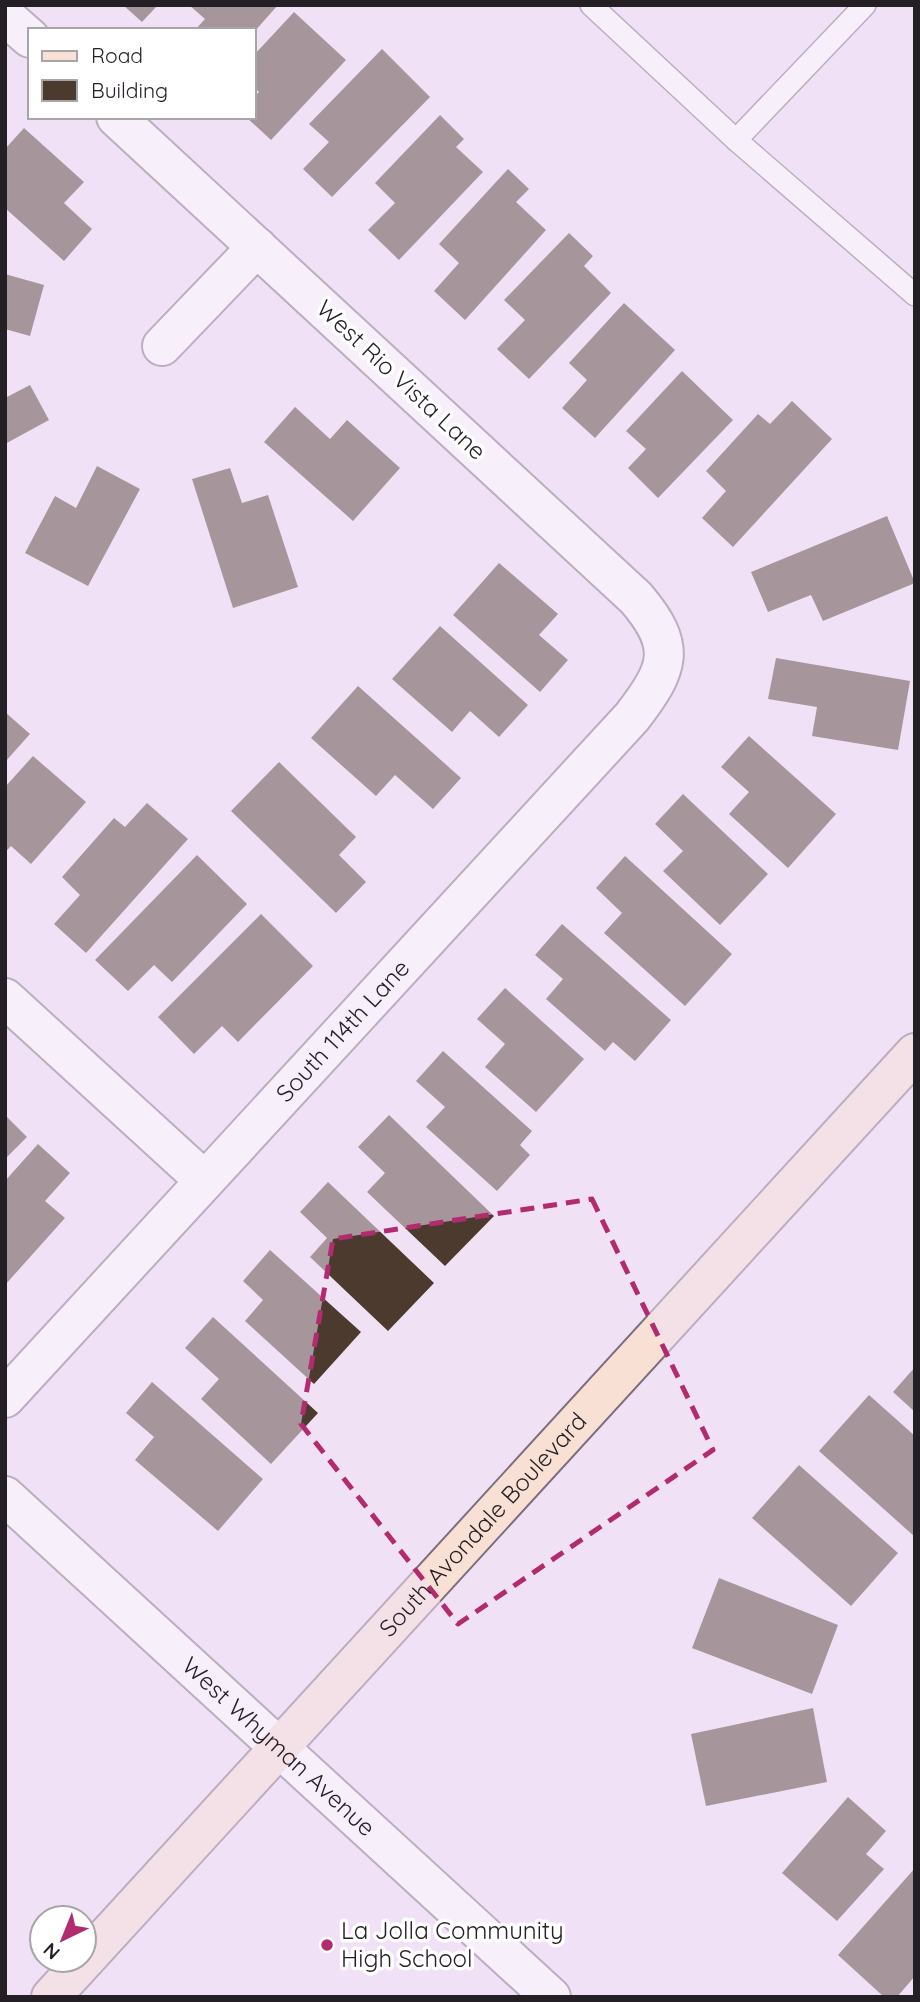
<svg xmlns="http://www.w3.org/2000/svg" width="920" height="2002" font-family="Quicksand,sans-serif">
  <style>
    .building { fill: #4c3a2f }
    .lines { fill: none; stroke-linecap: round; stroke-linejoin: round }
    .service-casing { stroke: #7c6e80; stroke-width: 24 }
    .minor-casing { stroke: #7c6e80; stroke-width: 42 }
    .tertiary-casing { stroke: #7c6e80; stroke-width: 42 }
    .secondary-casing { stroke: #7c6e80; stroke-width: 42 }
    .service { stroke: #fff; stroke-width: 21 }
    .minor { stroke: #fff; stroke-width: 38 }
    .tertiary { stroke: #fff; stroke-width: 38 }
    .secondary { stroke: #f8e1d4; stroke-width: 38 }
    .marked { fill: none; stroke: #b22b6f; stroke-width: 5; stroke-dasharray: 14 9; stroke-linejoin: round }
    .poi-dot { fill: #b22b6f; stroke: #fff; stroke-width: 2.5 }
    .labels { text-anchor: middle; stroke-width: 7; stroke-linejoin: round; paint-order: stroke }
    .street-label { font-size: 24px; fill: #241e25; stroke: #fff }
    .poi-label { font-size: 24px; fill: #241e25; stroke: #fff; text-anchor: start }
  </style>
  <rect width="100%" height="100%" fill="#f1e1f5"/>
  <g class="building">
    <path d="M123,5H158L142,22Z"/>
    <path d="M189,5H278L254,32V30H195L205,19Z"/>
    <path d="M294,12L346,60L271,140L246,117H254V97L259,92L254,87V55Z"/>
    <path d="M382,49L430,97L332,197L303,169L329,142L309,124Z"/>
    <path d="M440,115L464,139L456,147L483,172L399,260L368,230L395,203L375,183Z"/>
    <path d="M24,128L84,182L64,203L92,229L64,261L5,208V149Z"/>
    <path d="M508,169L529,189L516,202L546,230L465,320L434,291L459,263L439,244Z"/>
    <path d="M569,233L593,256L584,266L611,293L529,379L497,349L525,320L504,300Z"/>
    <path d="M5,274L44,285L30,336L5,329Z"/>
    <path d="M624,303L675,350L595,438L562,408L587,380L569,363Z"/>
    <path d="M682,371L733,420L658,498L628,468L646,449L626,431Z"/>
    <path d="M30,385L49,420L5,444V398Z"/>
    <path d="M792,401L832,439L733,547L702,518L726,491L706,471L758,414L770,424Z"/>
    <path d="M295,407L330,439L347,420L400,468L353,521L264,442Z"/>
    <path d="M97,466L140,489L88,586L25,553L55,496L76,508Z"/>
    <path d="M230,468L242,503L268,495L298,587L233,608L192,479Z"/>
    <path d="M887,516L915,583L823,621L811,595L768,612L751,572Z"/>
    <path d="M499,563L558,614L539,635L568,660L540,692L453,615Z"/>
    <path d="M440,626L528,705L499,737L470,711L452,732L392,679Z"/>
    <path d="M776,658L910,681L898,750L812,736L817,707L768,699Z"/>
    <path d="M358,686L461,778L433,809L395,775L376,796L311,738Z"/>
    <path d="M5,712L30,734L5,762Z"/>
    <path d="M749,736L836,814L788,868L729,814L749,792L721,767Z"/>
    <path d="M33,756L86,802L31,864L11,846L5,852V787Z"/>
    <path d="M279,762L356,837L339,855L366,882L336,913L231,811Z"/>
    <path d="M683,794L768,874L720,925L663,871L683,851L655,824Z"/>
    <path d="M147,803L188,839L86,953L54,924L80,895L62,877L114,818L125,827Z"/>
    <path d="M197,855L247,904L172,982L154,965L128,991L95,960Z"/>
    <path d="M625,856L732,954L685,1006L604,933L622,913L596,888Z"/>
    <path d="M261,914L313,966L238,1042L222,1026L194,1054L158,1017Z"/>
    <path d="M562,924L671,1020L635,1061L613,1042L605,1051L546,999L563,979L535,955Z"/>
    <path d="M505,988L584,1059L536,1112L485,1067L505,1044L477,1019Z"/>
    <path d="M443,1051L532,1131L520,1145L530,1155L497,1191L426,1127L445,1107L416,1081Z"/>
    <path d="M5,1115L27,1137L5,1159Z"/>
    <path d="M389,1115L494,1216L445,1266L367,1192L385,1173L358,1147Z"/>
    <path d="M38,1144L70,1173L45,1201L65,1218L5,1285V1181Z"/>
    <path d="M328,1182L434,1283L388,1331L310,1257L327,1238L300,1212Z"/>
    <path d="M270,1250L361,1332L314,1384L245,1321L263,1300L243,1281Z"/>
    <path d="M213,1317L318,1413L271,1464L201,1399L219,1379L185,1348Z"/>
    <path d="M915,1367V1412L893,1392Z"/>
    <path d="M152,1382L263,1479L218,1531L135,1460L154,1437L126,1413Z"/>
    <path d="M869,1395L915,1436V1537L819,1451Z"/>
    <path d="M799,1465L898,1553L851,1606L752,1518Z"/>
    <path d="M719,1578L838,1625L812,1694L692,1648Z"/>
    <path d="M813,1708L827,1782L706,1806L691,1734Z"/>
    <path d="M848,1797L886,1831L866,1854L884,1869L837,1921L782,1873Z"/>
    <path d="M915,1868V1976L897,1997H884L838,1955Z"/>
  </g>
  <g class="lines">
    <g class="service-casing">
      <g id="service">
        <path d="M591,5L736,140L915,295"/>
        <path d="M736,140L865,5"/>
      </g>
    </g>
    <g class="minor-casing">
      <g id="minor">
        <path d="M5,16L30,38"/>
        <path d="M162,346L257,247"/>
        <path d="M5,998L204,1180"/>
        <path id="s1" d="M5,1398L632,717C669,669 678,647 636,598L116,117"/>
      </g>
    </g>
    <g class="tertiary-casing">
      <g id="tertiary">
        <path id="s2" d="M5,1496L551,1997"/>
      </g>
    </g>
    <g class="secondary-casing">
      <g id="secondary">
        <path id="s3" d="M51,1997L915,1053"/>
      </g>
    </g>
    <use href="#service" class="service"/>
    <use href="#minor" class="minor"/>
    <use href="#tertiary" class="tertiary"/>
    <use href="#secondary" class="secondary"/>
  </g>
  <path d="M0 0H920V2002H0ZM592,1199L713,1450L458,1624L301,1424L333,1239Z" fill="#f1e1f5" fill-opacity=".55" fill-rule="evenodd"/>
  <path class="marked" d="M592,1199L713,1450L458,1624L301,1424L333,1239Z"/>
  <circle class="poi-dot" cx="327" cy="1945" r="7"/>
  <g class="labels">
    <g class="street-label">
      <text transform="translate(401 380) rotate(43)" y="8">West Rio Vista Lane</text>
      <text dy="8" stroke="none"><textPath href="#s1" startOffset="499">South 114th Lane</textPath></text>
      <text dy="8" stroke="none"><textPath href="#s3" startOffset="640">South Avondale Boulevard</textPath></text>
      <text dy="8" stroke="none"><textPath href="#s2" startOffset="371">West Whyman Avenue</textPath></text>
    </g>
    <g class="poi-label">
      <text x="341" y="1939">La Jolla Community<tspan x="341" dy="28">High School</tspan></text>
    </g>
  </g>
  <rect width="920" height="2002" fill="none" stroke="#241e25" stroke-width="14"/>
  <rect x="28" y="28" width="228" height="91" fill="#ffffff" stroke="#a7a5a8" stroke-width="2"/>
  <rect x="42" y="51" width="35" height="10" fill="#f8e1d4" stroke="#a7a5a8" stroke-width="2"/>
  <text x="91" y="63" font-size="21" fill="#241e25">Road</text>
  <rect x="42" y="80" width="35" height="21" fill="#4c3a2f" stroke="#a7a5a8" stroke-width="2"/>
  <text x="91" y="98" font-size="21" fill="#241e25">Building</text>
  <g transform="translate(63 1939) rotate(223)"><circle r="33" fill="#ffffff" stroke="#a7a5a8" stroke-width="2"/>
  <path d="M0-5L12 26L0 18L-12 26Z" fill="#b22b6f"/>
  <text y="-10" font-size="19" font-weight="bold" text-anchor="middle" fill="#241e25">N</text>
  </g>
</svg>
